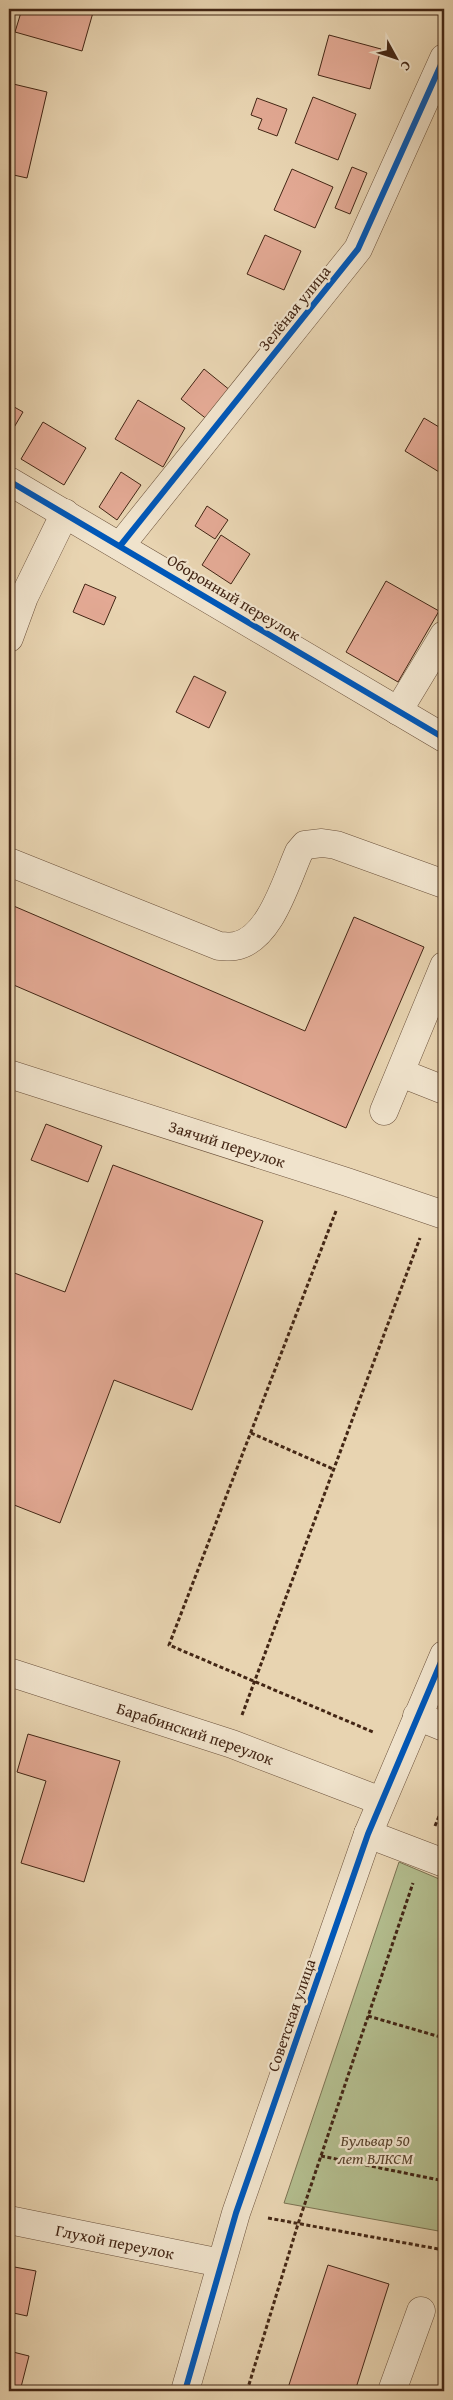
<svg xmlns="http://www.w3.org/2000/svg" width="453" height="2400" font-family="'Gentium Book Plus',serif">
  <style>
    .green { fill: #b3bd8e; stroke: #7b7252 }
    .building { fill: #e3a994; stroke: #432615 }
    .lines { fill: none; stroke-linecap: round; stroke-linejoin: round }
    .minor-casing { stroke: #6c523c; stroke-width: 29 }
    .path { stroke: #432615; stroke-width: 3; stroke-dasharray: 4 2.5; stroke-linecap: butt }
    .minor { stroke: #f0e3cc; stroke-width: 28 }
    .cycleway-casing { stroke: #f0e3cc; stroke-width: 9 }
    .cycleway { stroke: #0057b8; stroke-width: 6 }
    .labels { text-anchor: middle; stroke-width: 4.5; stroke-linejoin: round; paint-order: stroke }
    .street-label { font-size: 16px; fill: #432615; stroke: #f0e3cc }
    .park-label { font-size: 16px; font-style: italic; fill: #59442d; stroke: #f0e3cc }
  </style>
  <rect width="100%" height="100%" fill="#e8d4b1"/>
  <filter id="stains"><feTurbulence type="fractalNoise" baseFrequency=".004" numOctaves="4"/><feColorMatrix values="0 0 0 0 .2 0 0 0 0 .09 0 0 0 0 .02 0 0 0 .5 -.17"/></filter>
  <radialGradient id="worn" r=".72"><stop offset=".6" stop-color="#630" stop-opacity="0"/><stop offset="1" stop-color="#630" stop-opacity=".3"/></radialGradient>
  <path class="green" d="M399,1862L444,1881V2232L284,2203Z"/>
  <g class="building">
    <path d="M22,9H94L82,51L15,32Z"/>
    <path d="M329,35L381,49L370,89L318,75Z"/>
    <path d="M9,83L47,92L27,178L9,174Z"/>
    <path d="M313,97L356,114L338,160L295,143Z"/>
    <path d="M257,98L287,109L277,136L258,129L262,119L251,115Z"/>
    <path d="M352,167L367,173L350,214L335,208Z"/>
    <path d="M292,169L333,187L315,228L274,210Z"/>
    <path d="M265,235L301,251L284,290L247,274Z"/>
    <path d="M204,369L231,391L208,420L181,399Z"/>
    <path d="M138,400L185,428L163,467L115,439Z"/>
    <path d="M9,404L23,412L9,436Z"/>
    <path d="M424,418L444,430V475L405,451Z"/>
    <path d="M43,422L86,448L64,485L21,459Z"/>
    <path d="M121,472L141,485L117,520L99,507Z"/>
    <path d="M207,506L228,520L215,539L195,526Z"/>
    <path d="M221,535L250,554L231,584L202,565Z"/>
    <path d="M386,581L439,611L398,682L346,652Z"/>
    <path d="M85,584L116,597L104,625L73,612Z"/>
    <path d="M194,676L226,692L209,728L176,712Z"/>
    <path d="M9,904L305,1031L354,917L424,947L346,1128L9,983Z"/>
    <path d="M46,1124L102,1146L88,1182L31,1160Z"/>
    <path d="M113,1165L263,1221L192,1410L114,1380L60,1523L9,1503V1271L65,1292Z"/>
    <path d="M28,1734L120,1761L84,1882L21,1863L46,1781L17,1772Z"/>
    <path d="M328,2265L389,2284L355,2391H287Z"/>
    <path d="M9,2266L36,2271L27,2316L9,2312Z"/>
    <path d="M13,2352L29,2356L20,2391H9V2368Z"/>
  </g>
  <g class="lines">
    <g class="minor-casing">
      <g id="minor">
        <path d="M9,481L444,738"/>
        <path d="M120,546L358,249L444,58"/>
        <path d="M9,638L24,597L65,513"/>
        <path d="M398,711L444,635"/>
        <path d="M9,862L219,946C224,946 230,947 235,946C270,940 286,881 299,852L305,845L322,843L336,845L444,884"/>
        <path d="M401,1073L444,1090"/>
        <path id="s1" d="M9,1074L347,1182L444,1215"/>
        <path d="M384,1111L444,966"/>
        <path id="s2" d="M9,1672L232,1744L381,1801"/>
        <path d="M417,1716L444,1727"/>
        <path d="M368,1834L444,1863"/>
        <path id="s3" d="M9,2220L221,2263"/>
        <path d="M185,2391L236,2213L368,1834L444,1655"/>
        <path d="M392,2391L421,2311"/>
      </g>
    </g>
    <g class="path">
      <path d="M336,1211L169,1645L373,1732"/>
      <path d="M251,1433L333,1469"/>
      <path d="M242,1715L420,1238"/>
      <path d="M435,1826L444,1804"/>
      <path d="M368,2016L444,2038"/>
      <path d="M321,2156L444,2181"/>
      <path d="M268,2218L444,2250"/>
      <path d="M247,2391L298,2224L413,1883"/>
    </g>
    <use href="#minor" class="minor"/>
    <g class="cycleway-casing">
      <g id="cycleway">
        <path d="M9,481L444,738"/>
        <path d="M120,546L358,249L444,58"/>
        <path d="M185,2391L236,2213L368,1834L444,1655"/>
      </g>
    </g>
    <use href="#cycleway" class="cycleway"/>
  </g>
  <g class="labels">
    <g class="street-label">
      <text transform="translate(294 308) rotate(-51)" y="6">Зелёная улица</text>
      <text transform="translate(234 597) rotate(31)" y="6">Оборонный переулок</text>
      <text dy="6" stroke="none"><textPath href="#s1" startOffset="229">Заячий переулок</textPath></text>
      <text dy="6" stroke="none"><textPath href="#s2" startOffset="196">Барабинский переулок</textPath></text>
      <text transform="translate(291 2015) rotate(-71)" y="6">Советская улица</text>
      <text dy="6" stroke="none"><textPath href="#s3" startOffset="108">Глухой переулок</textPath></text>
    </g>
    <g class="park-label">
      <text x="375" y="2146">Бульвар 50<tspan x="375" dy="18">лет ВЛКСМ</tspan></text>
    </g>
  </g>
  <rect width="453" height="2400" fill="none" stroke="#e8d4b1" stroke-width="30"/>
  <rect x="10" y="10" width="433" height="2380" fill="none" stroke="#432615" stroke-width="2.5"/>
  <rect x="15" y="15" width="423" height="2370" fill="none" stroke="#432615"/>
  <g transform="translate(396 58) rotate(130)" stroke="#f0e3cc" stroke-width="4" paint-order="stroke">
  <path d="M0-4L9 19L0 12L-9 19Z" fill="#432615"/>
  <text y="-8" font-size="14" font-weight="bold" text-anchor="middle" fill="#432615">С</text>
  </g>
  <rect width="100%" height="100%" filter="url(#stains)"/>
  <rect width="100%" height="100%" fill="url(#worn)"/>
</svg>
